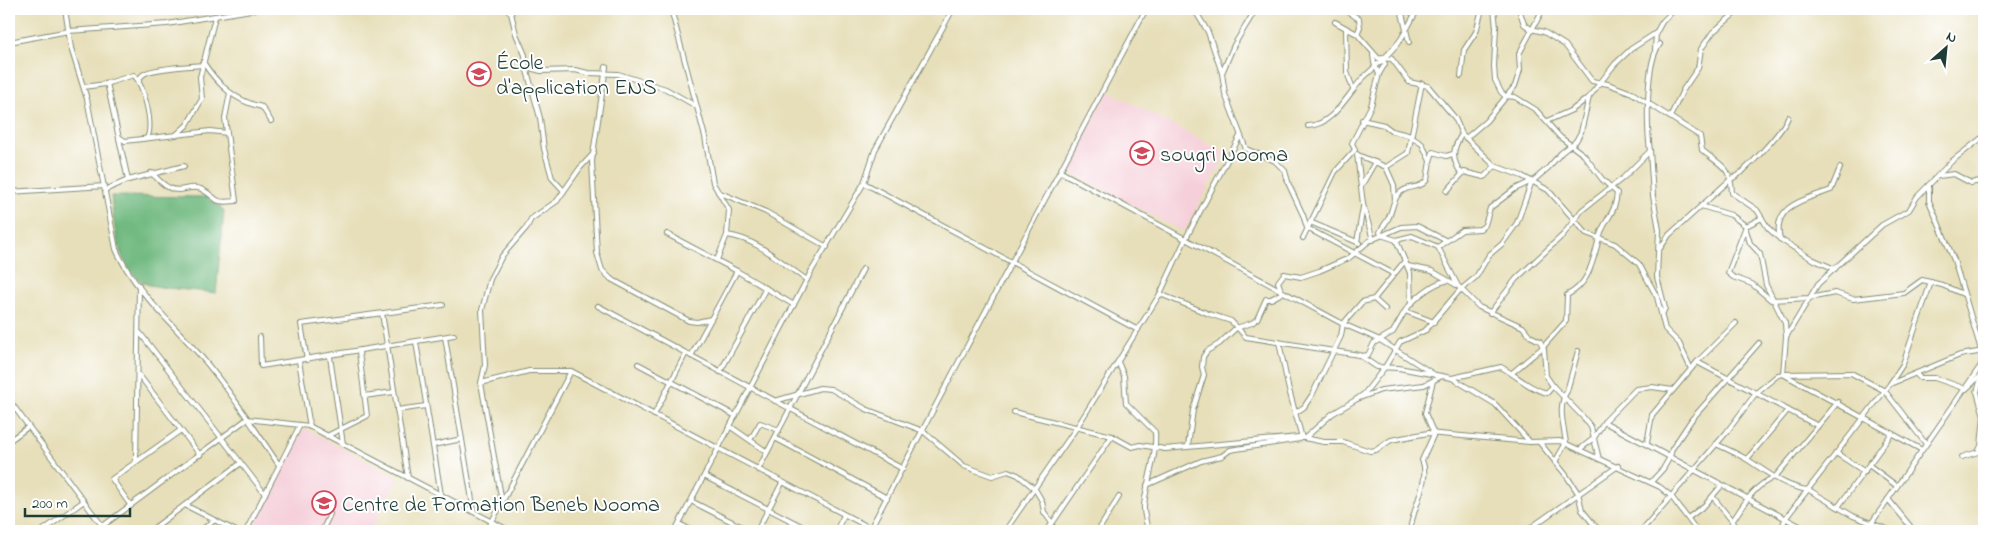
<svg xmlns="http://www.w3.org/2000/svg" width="1993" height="540" font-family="'Indie Flower',sans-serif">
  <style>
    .built { fill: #f5cfd9 }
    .forest { fill: #71b980; stroke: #487b5a }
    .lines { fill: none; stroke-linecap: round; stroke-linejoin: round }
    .minor-casing { stroke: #838e76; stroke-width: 6 }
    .minor { stroke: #fff; stroke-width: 4 }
    .labels { text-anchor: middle; stroke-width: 4; stroke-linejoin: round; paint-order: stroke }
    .poi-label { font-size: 22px; fill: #1f3d34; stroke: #fff; text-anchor: start }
  </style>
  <rect width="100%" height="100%" fill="#fff"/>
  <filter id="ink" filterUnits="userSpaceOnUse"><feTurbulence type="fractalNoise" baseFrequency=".02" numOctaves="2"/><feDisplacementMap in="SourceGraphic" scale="10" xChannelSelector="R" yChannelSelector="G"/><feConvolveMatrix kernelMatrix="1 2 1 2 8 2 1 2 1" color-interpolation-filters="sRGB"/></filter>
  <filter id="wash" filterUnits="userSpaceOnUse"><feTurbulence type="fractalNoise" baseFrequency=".0096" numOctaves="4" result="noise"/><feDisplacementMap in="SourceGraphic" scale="20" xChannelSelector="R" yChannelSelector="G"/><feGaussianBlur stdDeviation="1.12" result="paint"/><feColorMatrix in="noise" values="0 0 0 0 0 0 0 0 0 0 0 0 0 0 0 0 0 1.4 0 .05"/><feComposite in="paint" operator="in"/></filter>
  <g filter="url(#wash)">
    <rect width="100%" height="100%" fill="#e7dfb9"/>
    <g class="built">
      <path d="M1107,92H1110L1224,152L1225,156L1185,230L1182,231L1068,171L1067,167Z"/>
      <path d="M304,428L398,478L370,531H252L279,473Z"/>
    </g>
    <path class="forest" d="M111,196L207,197L224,211L216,293C203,291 153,288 144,283C115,264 115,227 111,196Z"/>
  </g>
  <g filter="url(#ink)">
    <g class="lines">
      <g class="minor-casing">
        <g id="minor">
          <path d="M65,9L71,48L87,99L116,249C131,284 162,314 188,342C223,379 251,424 279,465"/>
          <path d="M507,9L511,13L516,34L525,55L526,67L540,118L544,149L552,178L564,191"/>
          <path d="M671,9L705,137L713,183L729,210L727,235L717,260"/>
          <path d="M1194,9L1208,32L1222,73"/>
          <path d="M1256,9L1234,45L1222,73L1225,94L1246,149L1275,161L1285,171L1289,185L1303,215L1307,228L1394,274"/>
          <path d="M1344,9L1359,19L1360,27L1357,34"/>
          <path d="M1401,9L1409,42"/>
          <path d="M1403,9L1415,14"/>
          <path d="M1494,9L1496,27L1494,66L1495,80L1501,92L1505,96L1515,97L1536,110L1560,137L1584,155L1602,179L1617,193C1615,214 1608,215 1601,232C1593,256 1592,283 1567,295L1566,321L1543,347L1512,373"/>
          <path d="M1519,9L1524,24L1531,29L1544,32L1565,45L1592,81L1608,84L1632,93L1700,136L1702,150C1720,166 1731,165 1732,193L1757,210L1768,228L1780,239L1812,259L1835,269"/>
          <path d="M1335,22L1357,34L1378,58L1392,59L1409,82L1428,86L1455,118L1462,134L1495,166L1522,176L1548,190L1586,233L1615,244L1639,264L1657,297L1665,329L1679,343L1691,369"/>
          <path d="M1346,29L1347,72L1353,89"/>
          <path d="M9,42L69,31L167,24L257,9"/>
          <path d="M1655,50L1656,33"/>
          <path d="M1373,54L1374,63L1379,74"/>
          <path d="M203,62C218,85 235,101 262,107L271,121"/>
          <path d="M526,67L541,71L575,70L588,73L618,74L666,89L696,106"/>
          <path d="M606,67L592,161L593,181L597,253L602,270L611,279L689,321L697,322L711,319"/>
          <path d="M1461,76L1464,50L1476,32L1482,9"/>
          <path d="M139,80C140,78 142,75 144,74C152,68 191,66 203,65"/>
          <path d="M107,83L128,180"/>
          <path d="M84,87L105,84L134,75C144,86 154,125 147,138"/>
          <path d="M1670,117L1683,90L1698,68L1701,49L1713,32L1740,9"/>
          <path d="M1362,120L1384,125L1392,131L1408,135L1422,144L1430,161"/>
          <path d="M1547,121L1572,110L1589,97L1615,64L1631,49L1656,33L1662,22L1675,9"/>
          <path d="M1308,126C1333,126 1348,93 1364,77C1377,65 1390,54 1401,39C1407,29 1412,19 1418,9"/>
          <path d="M177,134L187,125L202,99L200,77L215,17"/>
          <path d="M119,137L125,141L210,131L227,133"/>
          <path d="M1466,138L1486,121L1515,86L1520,70L1519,54L1543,9"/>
          <path d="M1650,151L1653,196L1659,230L1657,277L1665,308L1662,315"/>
          <path d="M1357,154L1363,204L1373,240"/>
          <path d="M1453,154L1446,156L1433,152L1430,161L1427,180C1420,188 1414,186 1406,189C1392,195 1394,208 1388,219C1386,223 1382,227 1380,232L1381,235L1396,240L1412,236L1438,247L1458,286L1479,307L1523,327L1530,336L1540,341L1544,349L1546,376L1553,386L1584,418L1591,427L1599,459"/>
          <path d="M1358,155L1386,167L1408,153L1422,83"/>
          <path d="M1386,167L1394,185L1395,200"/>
          <path d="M1061,172L1343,324L1380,340L1435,375"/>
          <path d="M151,173C158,178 162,185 170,188C181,194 190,184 201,189C220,198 210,204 236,201L225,118L230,93"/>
          <path d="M1462,174C1451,160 1452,149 1462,134"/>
          <path d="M1939,176L1954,174L1971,183L1984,180"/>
          <path d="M864,183L1138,330"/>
          <path d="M1363,183L1375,162"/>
          <path d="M1929,186V201L1954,260L1981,350"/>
          <path d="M105,190L128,180L184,166"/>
          <path d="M1447,191L1464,172L1484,177L1495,166"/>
          <path d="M9,192L105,186"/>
          <path d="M718,192L766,212L827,247"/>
          <path d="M1701,206L1731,215L1746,226"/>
          <path d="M1762,218L1746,226L1728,273L1733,277L1752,284L1771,300L1809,298L1835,293L1853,299L1904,293L1922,280L1942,285L1963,294"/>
          <path d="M1310,222L1357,242"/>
          <path d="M1746,230L1750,243L1760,254L1766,285L1785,323L1786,337"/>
          <path d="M667,234L737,271L794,305"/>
          <path d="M727,235C758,239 781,263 807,280"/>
          <path d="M1303,238L1335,172L1355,150L1352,143L1371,106L1379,74L1385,64L1383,60"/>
          <path d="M1780,239C1771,204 1808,199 1831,190L1840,168"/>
          <path d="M1396,240L1410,273L1411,304"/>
          <path d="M1359,243L1357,242L1363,207"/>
          <path d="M1438,247L1462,230L1480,229L1485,225L1490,208L1515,189L1534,180L1548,168L1561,153L1576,141L1581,132L1589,97"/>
          <path d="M1659,250L1669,235L1731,179C1744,174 1784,130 1788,117"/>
          <path d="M1408,266L1432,271L1458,286"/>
          <path d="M1160,294L1209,314L1231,321L1246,337L1359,355L1377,367L1399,368L1452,378L1495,404L1530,442"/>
          <path d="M1374,299L1385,309"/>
          <path d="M598,306L903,469"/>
          <path d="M382,313L408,478"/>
          <path d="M1490,313L1516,279L1563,235L1582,210L1623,178L1650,151C1647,128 1645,62 1660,44"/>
          <path d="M1434,322L1405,311C1413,300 1432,283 1446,281"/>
          <path d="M140,333L265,494"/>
          <path d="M260,337L261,366L454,335"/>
          <path d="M445,337L474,512"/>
          <path d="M416,342L441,495"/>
          <path d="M1279,342L1288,386L1302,438"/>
          <path d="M691,356L737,271"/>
          <path d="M1361,356L1368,355L1374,343L1393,332L1405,311"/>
          <path d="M330,357L343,444"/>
          <path d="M307,360L301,324L443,305"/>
          <path d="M299,361L310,427"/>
          <path d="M1118,362L1124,376L1126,403L1155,432C1157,457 1147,480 1144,505C1143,516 1148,523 1147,531"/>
          <path d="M1697,362L1818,426"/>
          <path d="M638,364L736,416"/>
          <path d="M720,372L766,288"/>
          <path d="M139,375L200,455"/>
          <path d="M1917,375L1920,378H1935L1966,389L1982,374L1981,365"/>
          <path d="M1452,378L1501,367C1517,376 1530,389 1547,393L1553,386"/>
          <path d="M481,383L529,371H571L876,531"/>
          <path d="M1890,384L1903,364L1931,282"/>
          <path d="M364,396L394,392"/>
          <path d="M1357,399L1364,394L1385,367L1400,342L1426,330L1459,291L1476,277L1489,255L1502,244L1517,223L1532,181"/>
          <path d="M9,400L106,531"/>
          <path d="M775,401L820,388L831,389L866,409L923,431L964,466L992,476L1008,471L1018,475L1035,489L1042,501L1044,512L1052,523"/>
          <path d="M397,410L426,406"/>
          <path d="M1014,412L1112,436L1132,447L1140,445L1165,449L1299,437L1324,442H1343L1370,451L1376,450L1391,440L1428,433L1530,442L1560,441L1660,487L1671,496L1697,531"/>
          <path d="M1295,413L1304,407L1312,395L1341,336L1343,324L1362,302L1374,299L1404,262"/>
          <path d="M654,415L686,353"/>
          <path d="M1604,422L1809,531"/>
          <path d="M731,427L767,452"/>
          <path d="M327,436L367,416L359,352"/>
          <path d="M775,438L887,498"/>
          <path d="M1305,438L1332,414L1357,399L1381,390L1424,385L1442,376"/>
          <path d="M750,440L760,423L779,430"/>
          <path d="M9,441L28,427"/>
          <path d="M1540,443L1566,475L1578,493L1582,510L1599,531"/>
          <path d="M1647,443L1652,415L1697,362L1736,323"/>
          <path d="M1716,444C1727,449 1738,454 1748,460C1767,472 1786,488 1809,490L1853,516L1892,531"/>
          <path d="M1926,444L1885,391L1851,373L1783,374L1786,337L1818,284L1882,225L1909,210L1917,197L1952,161L1984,136"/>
          <path d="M433,445L462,439"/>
          <path d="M1188,446L1193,410L1204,375L1202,367L1203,357L1207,351L1219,344L1236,328L1252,323L1257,319L1266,299H1271L1282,293L1278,282L1284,274L1301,277L1319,271L1349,258L1369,241L1401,227L1417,226L1445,240"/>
          <path d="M1579,450L1594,438L1604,422L1636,389L1652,387L1673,390"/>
          <path d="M1836,453L1865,472"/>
          <path d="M1962,457L1978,452L1981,446L1984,416L1977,392L1982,374"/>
          <path d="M1747,459L1788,410"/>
          <path d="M136,462L139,285"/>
          <path d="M1555,462L1566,443C1564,427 1557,406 1567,391L1578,351"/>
          <path d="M1870,466L1897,486"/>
          <path d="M758,470L863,269"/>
          <path d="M704,476L811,531"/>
          <path d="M1651,482L1663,469L1670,457L1672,449L1692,419L1759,343"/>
          <path d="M1147,485L1201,461L1222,456L1230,450L1300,439"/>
          <path d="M1713,497L1740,531"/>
          <path d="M1888,499L1910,526L1911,531"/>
          <path d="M691,501L750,531"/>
          <path d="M502,502L481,383L485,365L482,310L490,279L502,256L527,227L531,219L557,201L580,168L594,153"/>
          <path d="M185,505L236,531"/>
          <path d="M131,506L112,479L181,430"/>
          <path d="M1838,507L1892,433"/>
          <path d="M1688,518L1705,505L1722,485"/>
          <path d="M1732,522C1744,504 1754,485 1775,477L1838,402"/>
          <path d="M679,524L693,531"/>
          <path d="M42,531L84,501"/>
          <path d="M96,531L247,419L309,426L510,531"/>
          <path d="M150,531L241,463"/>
          <path d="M200,531L215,520"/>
          <path d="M246,531L300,425"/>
          <path d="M322,531L330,514"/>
          <path d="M487,531L571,371"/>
          <path d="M675,531L812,270L864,183L875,150L953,9"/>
          <path d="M757,531L782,483"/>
          <path d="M836,531L844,515"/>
          <path d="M869,531L1146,9"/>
          <path d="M1005,531L1077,427L1160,294L1186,238L1240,136"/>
          <path d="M1047,531L1112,436"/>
          <path d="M1098,531L1119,497"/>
          <path d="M1410,531C1412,509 1431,479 1422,460L1434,434L1425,413L1433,381"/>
          <path d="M1526,531L1618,466"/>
          <path d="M1641,531L1726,433L1756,393L1778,375L1783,374L1922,450"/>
          <path d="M1781,531L1785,519L1890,384L1960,355L1984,351"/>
          <path d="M1866,531L1984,361"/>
        </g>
      </g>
      <use href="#minor" class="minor"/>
    </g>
  </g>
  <defs>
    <g id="school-ring" transform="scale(1.25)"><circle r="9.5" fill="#fff" stroke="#d1495b" stroke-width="1.5"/><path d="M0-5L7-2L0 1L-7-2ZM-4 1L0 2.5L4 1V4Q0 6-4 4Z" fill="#d1495b"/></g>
  </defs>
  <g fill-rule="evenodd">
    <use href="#school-ring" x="479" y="74"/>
    <use href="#school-ring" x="1142" y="153"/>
    <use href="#school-ring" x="324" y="503"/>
  </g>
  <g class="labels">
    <g class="poi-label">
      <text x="496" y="69">École<tspan x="496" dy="25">d'application ENS</tspan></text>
      <text x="1160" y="161">sougri Nooma</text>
      <text x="342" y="511">Centre de Formation Beneb Nooma</text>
    </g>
  </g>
  <rect width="1993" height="540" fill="none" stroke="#fff" stroke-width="30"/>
  <g transform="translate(1946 48) rotate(27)" stroke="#ffffff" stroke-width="4" paint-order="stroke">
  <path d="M0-4L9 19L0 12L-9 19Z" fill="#1f3d34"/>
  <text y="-8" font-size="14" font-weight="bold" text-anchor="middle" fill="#1f3d34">N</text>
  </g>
  <path d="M25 508v8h105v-8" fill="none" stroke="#1f3d34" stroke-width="2.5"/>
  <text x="32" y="508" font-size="15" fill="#1f3d34" stroke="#ffffff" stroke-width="4" paint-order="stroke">200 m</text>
</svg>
